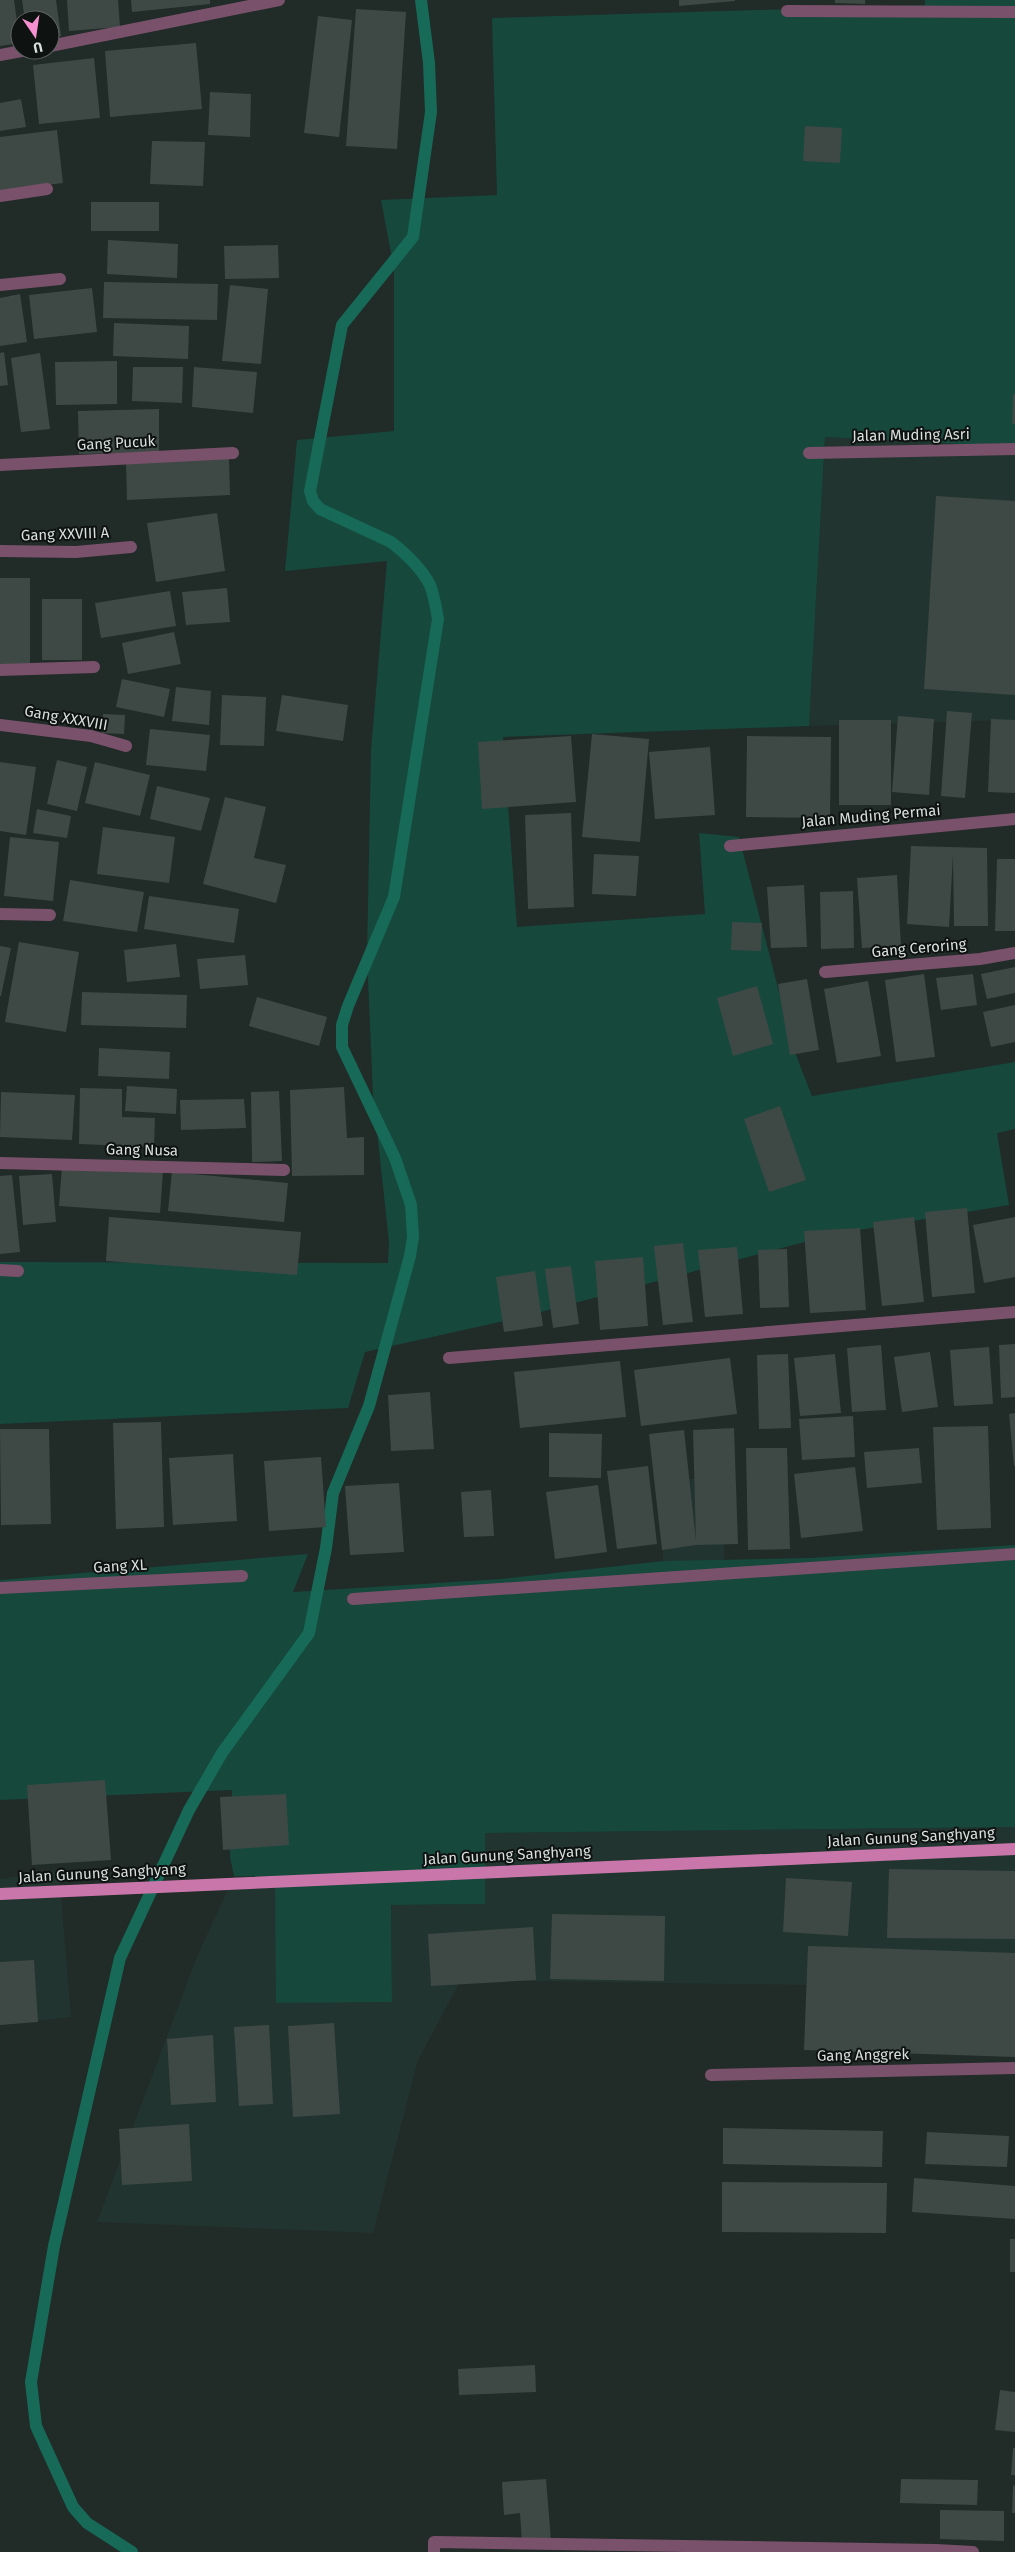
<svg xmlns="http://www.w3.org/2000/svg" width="1015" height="2552" font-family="'Fira Sans',sans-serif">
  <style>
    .built { fill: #22342f }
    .green { fill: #16483c }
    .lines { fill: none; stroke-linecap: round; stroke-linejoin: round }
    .stream { stroke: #176a58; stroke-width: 12 }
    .building { fill: #3e4945 }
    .minor { stroke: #79516a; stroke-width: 12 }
    .major { stroke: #c977aa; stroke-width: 12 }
    .labels { text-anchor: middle; stroke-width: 4; stroke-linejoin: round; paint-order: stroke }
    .street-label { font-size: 15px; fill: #d8dfdc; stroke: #0e1211 }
  </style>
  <rect width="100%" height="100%" fill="#212b28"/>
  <g class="built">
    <path d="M825,437L1015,447V720L809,726Z"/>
    <path d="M663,1479H725L724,1561H663Z"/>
    <path d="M1015,1827V1988L461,1980L418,2060L373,2233L97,2222L196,1959L234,1876H275L392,2002L391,1905L485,1904V1833Z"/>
    <path d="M59,1870L71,2017L0,2025V1879Z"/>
  </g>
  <g class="green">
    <path d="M925,0H1015V447L825,437L809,726L503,737L517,927L705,914L699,833L739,837L794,1050L812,1096L1015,1062V1129L997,1133L1009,1205L835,1234L522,1317L365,1352L348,1408L0,1424V1262L388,1263L389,1242L373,1095L367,956L371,750L387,561L285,571L297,440L394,431V269L381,200L497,195L492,18L925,5Z"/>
    <path d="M1015,1545V1827L485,1833V1904L391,1905L392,2002L276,2003L275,1876H234L230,1857L232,1790L0,1800V1580L308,1554L293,1592L502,1579L663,1561L810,1558Z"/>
  </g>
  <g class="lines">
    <path class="stream" d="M132,2552L87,2523L73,2507L36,2426L31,2382L54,2246L120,1958L189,1810L222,1753L309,1633L326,1548L333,1493L369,1406L410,1256L413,1237L411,1205L395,1158L342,1047V1025L348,1006L394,897L438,619C436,608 434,595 430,585C422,569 405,553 391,542L320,509L313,501L310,491L342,325L413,237L431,112L429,63L421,0"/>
  </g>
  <g class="building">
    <path d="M0,0H14L20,43L0,46Z"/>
    <path d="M22,0H56L61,36L50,38V20H25Z"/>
    <path d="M67,0H118L120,27L69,31Z"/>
    <path d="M131,0H210V4L132,12Z"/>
    <path d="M679,0H735V1L679,6Z"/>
    <path d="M835,0H865V4L835,3Z"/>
    <path d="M356,9L406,12L397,149L346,146Z"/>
    <path d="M318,16L352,20L339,137L304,133Z"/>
    <path d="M196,43L202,109L110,117L105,51Z"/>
    <path d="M94,58L100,118L39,124L33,65Z"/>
    <path d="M210,92L251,94L250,137L208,135Z"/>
    <path d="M21,99L26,127L0,131V103Z"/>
    <path d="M805,126L842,128L840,163L803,161Z"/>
    <path d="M57,130L63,183L0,191V137Z"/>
    <path d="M152,141L205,142L203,186L150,184Z"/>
    <rect x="91" y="202" width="68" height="29"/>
    <path d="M108,240L178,244L177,278L107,274Z"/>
    <path d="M278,245L279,278L225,279L224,246Z"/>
    <path d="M104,282L218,284L217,320L103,318Z"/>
    <path d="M230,285L268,289L261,364L222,361Z"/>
    <path d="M92,288L97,332L34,339L29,295Z"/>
    <path d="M20,294L27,342L0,346V298Z"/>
    <path d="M114,323L189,326L188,359L113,356Z"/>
    <path d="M4,352L8,385L0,386V353Z"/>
    <path d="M40,353L50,429L21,432L11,358Z"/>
    <path d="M117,361V404L56,405L55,362Z"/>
    <path d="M133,367H183L182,403L132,401Z"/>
    <path d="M194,367L257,372L253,413L192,407Z"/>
    <path d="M1013,394H1015V424H1012Z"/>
    <path d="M159,409V452L79,454L78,411Z"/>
    <path d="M229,458L230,495L127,500L126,463Z"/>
    <path d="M936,496L1015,501V695L924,689Z"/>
    <path d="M217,513L225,571L156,582L147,523Z"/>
    <rect x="0" y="578" width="30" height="87"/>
    <path d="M227,588L230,622L186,625L182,592Z"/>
    <path d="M170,591L176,626L101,638L95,603Z"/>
    <rect x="42" y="599" width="40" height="61"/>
    <path d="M174,632L181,664L128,674L122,643Z"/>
    <path d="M122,679L170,689L164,717L116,707Z"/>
    <path d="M176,687L211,691L209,725L172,721Z"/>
    <path d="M222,695L266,697L264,746L220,745Z"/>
    <path d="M282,695L348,705L343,741L276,731Z"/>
    <path d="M947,711L972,713L965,798L941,796Z"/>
    <path d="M103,714L125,715L124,734L102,733Z"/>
    <path d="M898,716L934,719L929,795L892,792Z"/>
    <path d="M991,719L1015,720V793L988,792Z"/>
    <rect x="839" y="720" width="52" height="85"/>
    <path d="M150,729L210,735L206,771L146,765Z"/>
    <path d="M592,734L649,739L640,842L582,837Z"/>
    <path d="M571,736L576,802L482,809L478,742Z"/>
    <path d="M747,736L831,737L830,818L746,817Z"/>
    <path d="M710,747L715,815L655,819L649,752Z"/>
    <path d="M57,760L87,767L77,811L47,804Z"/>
    <path d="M0,762L36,767L26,835L0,831Z"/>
    <path d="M95,762L150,775L140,816L85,803Z"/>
    <path d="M157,786L210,798L201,831L150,819Z"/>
    <path d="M225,797L266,807L254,858L286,865L276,903L203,884Z"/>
    <path d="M37,809L71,816L67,838L33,833Z"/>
    <path d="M571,813L574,907L528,909L525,815Z"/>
    <path d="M103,827L175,837L169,883L97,874Z"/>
    <path d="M10,837L59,842L53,901L4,896Z"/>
    <path d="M911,846L987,848L988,926H954L953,855L949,927L907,924Z"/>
    <path d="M594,854L639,856L636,896L592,894Z"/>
    <path d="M997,859H1015V931H995Z"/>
    <path d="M897,875L901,946L862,948L857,878Z"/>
    <path d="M70,880L144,892L137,932L63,921Z"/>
    <path d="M804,885L807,947L771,948L767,887Z"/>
    <path d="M853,891L854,948L821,949L820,892Z"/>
    <path d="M149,896L239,909L234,943L144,929Z"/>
    <path d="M732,922L762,923L761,951L731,950Z"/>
    <path d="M19,942L79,952L66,1032L5,1022Z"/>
    <path d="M176,944L180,977L127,982L124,950Z"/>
    <path d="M0,946L11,948L1,996H0Z"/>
    <path d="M245,955L248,985L200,989L197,959Z"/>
    <path d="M1015,967V993L987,999L981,974Z"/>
    <path d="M924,974L935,1057L896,1062L885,980Z"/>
    <path d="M973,974L977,1005L941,1010L936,978Z"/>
    <path d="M807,979L819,1050L790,1055L778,984Z"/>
    <path d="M868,981L881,1056L837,1063L824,989Z"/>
    <path d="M757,986L773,1044L733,1056L717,998Z"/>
    <path d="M82,992L187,995L186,1028L81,1025Z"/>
    <path d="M257,997L327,1017L319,1046L249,1026Z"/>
    <path d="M1015,1005V1042L991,1047L983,1012Z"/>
    <path d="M99,1048L170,1052L169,1079L98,1076Z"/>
    <path d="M127,1086L177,1089L176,1114L125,1111Z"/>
    <path d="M344,1087L347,1138L364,1137V1175L292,1176L290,1090Z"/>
    <path d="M80,1088L122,1089V1117L155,1118L154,1147L79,1144Z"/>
    <path d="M279,1091L282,1161L252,1162L251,1092Z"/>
    <path d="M1,1092L75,1095L72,1140L0,1137Z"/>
    <path d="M244,1099L246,1128L181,1130L180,1100Z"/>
    <path d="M780,1106L806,1180L769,1192L744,1119Z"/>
    <path d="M62,1166L163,1172L160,1213L59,1206Z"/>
    <path d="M172,1172L288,1183L284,1222L168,1211Z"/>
    <path d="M52,1174L56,1222L23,1225L19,1176Z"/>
    <path d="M12,1175L20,1252L0,1254V1176Z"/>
    <path d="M967,1208L975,1293L932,1297L925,1212Z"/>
    <path d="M109,1217L301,1232L297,1275L106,1261Z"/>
    <path d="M914,1217L924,1302L882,1306L873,1222Z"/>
    <path d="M1015,1217V1277L984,1283L973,1225Z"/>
    <path d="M860,1228L866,1310L810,1313L804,1231Z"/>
    <path d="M683,1243L693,1322L663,1325L654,1246Z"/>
    <path d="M737,1247L743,1314L705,1317L698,1250Z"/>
    <path d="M787,1249L789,1307L760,1308L758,1250Z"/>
    <path d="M643,1257L648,1326L600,1330L595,1261Z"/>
    <path d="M571,1266L579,1324L553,1328L545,1269Z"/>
    <path d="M535,1271L543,1326L504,1332L496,1277Z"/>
    <path d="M1015,1344V1397L1001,1398L999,1345Z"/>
    <path d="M881,1345L886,1410L852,1412L847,1348Z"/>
    <path d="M989,1347L993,1404L954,1406L950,1350Z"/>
    <path d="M930,1352L938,1407L902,1412L894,1357Z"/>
    <path d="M788,1354L791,1428L759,1429L757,1355Z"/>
    <path d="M835,1354L841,1413L800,1416L794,1358Z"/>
    <path d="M730,1358L737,1414L641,1426L634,1370Z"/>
    <path d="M620,1361L626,1417L520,1428L514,1372Z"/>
    <path d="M430,1392L434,1449L391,1451L388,1395Z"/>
    <path d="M1015,1413V1466H1014L1009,1414Z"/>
    <path d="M853,1416L855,1457L802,1460L799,1419Z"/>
    <path d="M161,1422L164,1527L116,1529L113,1423Z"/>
    <path d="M988,1426L991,1528L937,1530L933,1427Z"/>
    <path d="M734,1428L738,1544L696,1545L662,1550L649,1434L684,1430L696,1541L693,1430Z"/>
    <path d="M0,1429H49L51,1524L1,1525Z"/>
    <path d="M549,1433L602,1434L601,1478L549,1477Z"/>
    <path d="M746,1448H787L790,1549L748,1550Z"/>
    <path d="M919,1448L922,1483L867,1488L864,1452Z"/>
    <path d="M233,1454L237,1521L173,1525L169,1458Z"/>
    <path d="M321,1457L326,1527L269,1531L264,1461Z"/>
    <path d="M648,1466L657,1544L617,1549L607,1471Z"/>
    <path d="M855,1467L863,1531L801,1538L794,1474Z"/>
    <path d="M399,1483L404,1552L350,1555L345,1486Z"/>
    <path d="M598,1485L607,1552L555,1559L546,1492Z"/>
    <path d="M491,1490L494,1536L464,1537L461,1492Z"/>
    <path d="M105,1780L111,1860L32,1865L27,1785Z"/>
    <path d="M286,1794L289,1845L223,1850L220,1797Z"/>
    <path d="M889,1869L1015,1871V1939L887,1938Z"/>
    <path d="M786,1878L852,1882L848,1936L783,1932Z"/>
    <path d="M552,1914L665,1916L664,1981L550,1979Z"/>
    <path d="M533,1927L536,1980L431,1986L428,1934Z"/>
    <path d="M808,1946L1015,1953V2057L804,2050Z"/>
    <path d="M34,1960L38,2022L0,2025V1962Z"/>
    <path d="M334,2023L340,2114L293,2117L288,2026Z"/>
    <path d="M269,2025L273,2104L239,2106L234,2027Z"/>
    <path d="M213,2035L216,2102L171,2105L167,2039Z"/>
    <path d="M189,2124L192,2181L122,2185L119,2129Z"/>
    <path d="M723,2128L883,2131L882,2167L723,2164Z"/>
    <path d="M927,2132L1009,2136L1007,2167L925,2164Z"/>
    <path d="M914,2178L1015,2186V2219L912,2212Z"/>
    <path d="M722,2182L887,2183L886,2233L722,2232Z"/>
    <rect x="1010" y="2239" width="5" height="33"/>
    <path d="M535,2365L536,2392L459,2395L458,2369Z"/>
    <path d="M1000,2390L1015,2392V2432L995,2430Z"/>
    <path d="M1013,2448H1015V2475H1011Z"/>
    <path d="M546,2479L551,2541L522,2543L520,2513L504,2515L502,2482Z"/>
    <path d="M901,2479L978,2480L977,2505L900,2503Z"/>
    <path d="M1013,2485L1015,2486V2513H1012Z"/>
    <path d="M940,2510L1004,2511V2541L940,2539Z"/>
  </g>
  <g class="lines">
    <g class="minor">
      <path d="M787,11L1015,12"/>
      <path d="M50,46L279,0"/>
      <path d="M0,55L27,50"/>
      <path d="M0,196L47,189"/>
      <path d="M0,285L60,279"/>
      <path d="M809,453L1015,449"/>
      <path d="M0,465L233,453"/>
      <path d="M0,551L76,552L131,547"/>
      <path d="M0,670L94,667"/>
      <path d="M0,725L91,736L126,746"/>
      <path d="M730,846L1015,819"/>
      <path d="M0,914L50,915"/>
      <path d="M825,972L980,959L1015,953"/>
      <path d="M0,1163L284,1170"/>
      <path d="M0,1270L18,1271"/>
      <path d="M449,1358L1015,1312"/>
      <path d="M0,1588L242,1576"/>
      <path d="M353,1599L1015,1554"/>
      <path d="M711,2075L1015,2068"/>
      <path d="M434,2552V2542L936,2550L973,2552"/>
    </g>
    <path class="major" d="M0,1894L1015,1849"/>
  </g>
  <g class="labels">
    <g class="street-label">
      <text transform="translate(911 435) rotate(-1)" y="5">Jalan Muding Asri</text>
      <text transform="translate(116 443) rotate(-3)" y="5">Gang Pucuk</text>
      <text transform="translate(65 534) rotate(-2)" y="5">Gang XXVIII A</text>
      <text transform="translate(66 718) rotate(10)" y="5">Gang XXXVIII</text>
      <text transform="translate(871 816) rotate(-5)" y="5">Jalan Muding Permai</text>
      <text transform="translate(919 948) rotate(-5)" y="5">Gang Ceroring</text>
      <text transform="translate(142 1150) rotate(1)" y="5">Gang Nusa</text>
      <text transform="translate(120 1566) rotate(-3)" y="5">Gang XL</text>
      <text transform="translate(911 1837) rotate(-3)" y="5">Jalan Gunung Sanghyang</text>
      <text transform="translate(507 1855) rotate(-3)" y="5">Jalan Gunung Sanghyang</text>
      <text transform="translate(102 1873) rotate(-3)" y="5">Jalan Gunung Sanghyang</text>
      <text transform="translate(863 2055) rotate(-1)" y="5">Gang Anggrek</text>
    </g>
  </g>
  <g transform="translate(35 35) rotate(167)"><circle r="24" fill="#0e1211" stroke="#5f6462"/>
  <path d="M0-4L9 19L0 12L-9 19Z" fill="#f690d0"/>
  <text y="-8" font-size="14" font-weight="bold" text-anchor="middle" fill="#d8dfdc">U</text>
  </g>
</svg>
